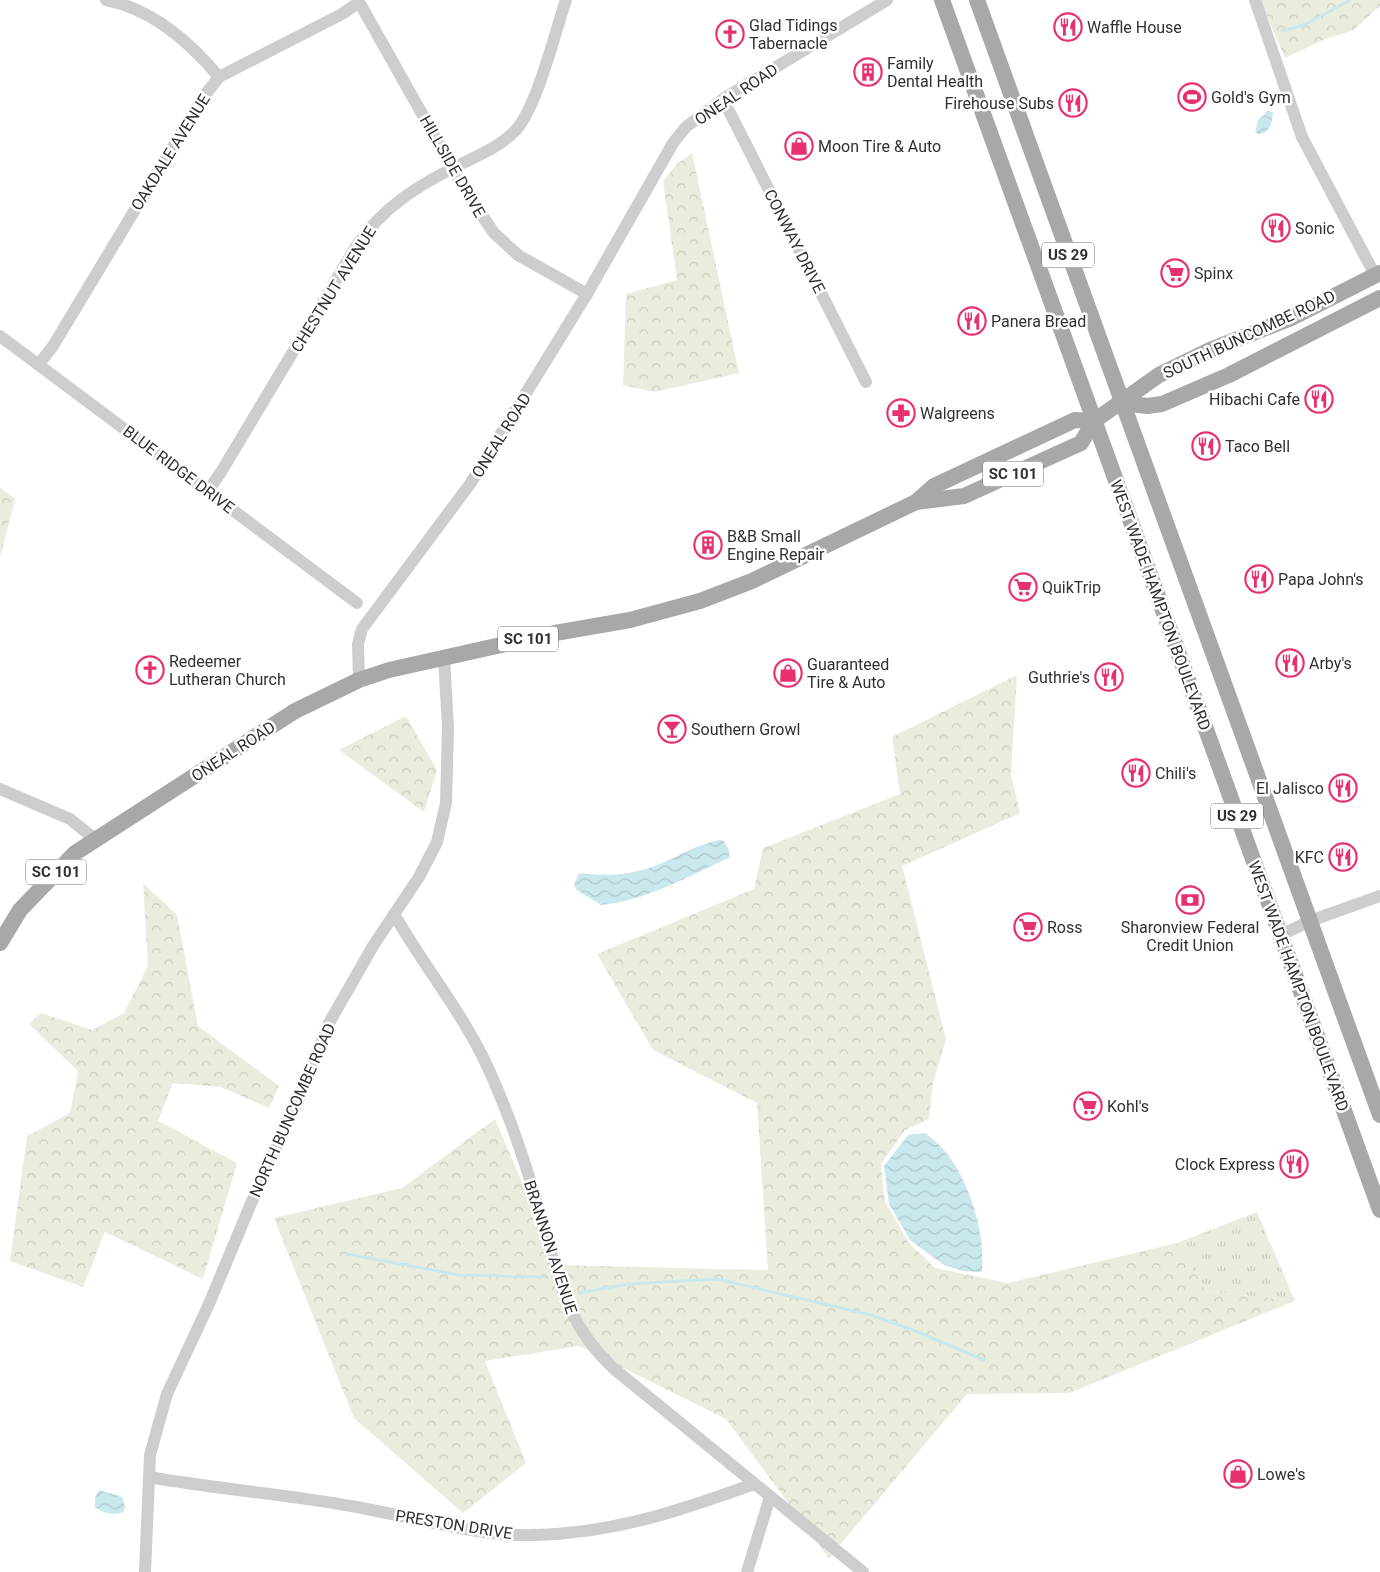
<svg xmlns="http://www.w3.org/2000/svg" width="1380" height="1572" font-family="Roboto,sans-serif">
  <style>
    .grass { fill: url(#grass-tufts) }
    .forest { fill: url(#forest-crowns) }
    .water { fill: url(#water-waves) }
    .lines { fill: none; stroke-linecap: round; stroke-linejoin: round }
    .stream { stroke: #c9e8ed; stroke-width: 3 }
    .minor { stroke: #cdcdcd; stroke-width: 12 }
    .major { stroke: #a8a8a8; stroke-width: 16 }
    .labels { text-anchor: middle; stroke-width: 5; stroke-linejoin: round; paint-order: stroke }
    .shield { fill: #fff; stroke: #6e6e6e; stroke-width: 1 }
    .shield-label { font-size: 15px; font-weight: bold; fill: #303030 }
    .poi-label { font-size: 16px; fill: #303030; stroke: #fff; text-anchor: start }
    .street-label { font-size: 16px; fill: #303030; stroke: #fff }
  </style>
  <defs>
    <pattern id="grass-tufts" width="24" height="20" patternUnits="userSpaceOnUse" patternTransform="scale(1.25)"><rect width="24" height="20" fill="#eaeddd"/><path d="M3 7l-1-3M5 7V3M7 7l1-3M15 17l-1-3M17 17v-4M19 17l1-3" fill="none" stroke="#c9ccbe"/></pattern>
    <pattern id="forest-crowns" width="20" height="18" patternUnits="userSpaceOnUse" patternTransform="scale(1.25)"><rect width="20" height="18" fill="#eaeddd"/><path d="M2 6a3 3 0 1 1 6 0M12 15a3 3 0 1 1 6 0" fill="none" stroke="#c9ccbe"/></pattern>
    <pattern id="water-waves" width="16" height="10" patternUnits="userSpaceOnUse" patternTransform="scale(1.25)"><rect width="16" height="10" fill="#c9e8ed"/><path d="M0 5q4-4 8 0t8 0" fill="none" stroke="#adc7cc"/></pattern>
  </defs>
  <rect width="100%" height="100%" fill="#fff"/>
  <path class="grass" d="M1257,1212L1295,1301L1206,1291L1177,1243Z"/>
  <g class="forest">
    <path d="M1260,0H1380V6L1352,31L1325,39L1285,58Z"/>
    <path d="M692,153L739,373L654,392L623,385L626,294L677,280L663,181L678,163Z"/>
    <path d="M0,487L15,499L0,558Z"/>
    <path d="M1017,675L1011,775L1020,813L902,866L946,1039L933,1083L929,1119L905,1130L881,1164L885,1202L909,1243L935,1268L1008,1283L1177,1243L1206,1291L1295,1301L1069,1393L967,1394L829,1558L726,1419L579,1346L485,1361L526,1463L463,1513L354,1418L274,1218L402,1188L495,1119L557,1265L768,1270L757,1103L653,1050L597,954L754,889L763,848L900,794L892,737Z"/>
    <path d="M406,716L437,770L424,812L339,750Z"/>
    <path d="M143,883L177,915L198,1026L279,1086L269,1108L221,1087L173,1083L158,1121L237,1163L203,1279L105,1232L83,1287L10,1261L27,1136L70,1113L78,1071L29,1024L41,1013L92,1030L124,1013L148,966Z"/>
  </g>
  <g class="water">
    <path d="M1268,110L1273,113C1272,122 1270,135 1258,134L1255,132L1258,121Z"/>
    <path d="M720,840L724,841C727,847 731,852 729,858C688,876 646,901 601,905L577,890L574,885L579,873C604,876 627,876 652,867C675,859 695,844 720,840Z"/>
    <path d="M925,1133C931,1138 938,1143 943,1149C969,1178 986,1234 982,1272L963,1271L944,1265L910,1240L889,1204L884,1166L908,1135Z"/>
    <path d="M99,1490L122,1497L125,1507L123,1512C114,1516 103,1513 95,1507V1498Z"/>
  </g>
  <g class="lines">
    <g class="stream">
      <path d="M1282,31L1304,25L1351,0"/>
      <path d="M347,1254L459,1275L545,1277"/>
      <path d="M579,1293L629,1284L717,1279L871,1315L913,1330L984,1360"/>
    </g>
    <g class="minor">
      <path d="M106,0C152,9 190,42 219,77"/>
      <path d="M358,0L466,192L494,233L518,255L587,294"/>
      <path d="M1255,0L1302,137L1375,275"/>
      <path d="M723,99L866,382"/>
      <path d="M0,336L357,603"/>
      <path d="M39,364L53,346L201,100L219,77L342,14L359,2"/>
      <path d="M208,491L221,472L357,245C384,206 419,185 461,164C479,155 501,146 515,131C537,108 555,32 566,0"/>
      <path d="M359,680L358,644L362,629L470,484L587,294L673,143L686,127L723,99L887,0"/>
      <path d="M0,789L70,819L96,840"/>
      <path d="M394,914C424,967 464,1014 489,1070C510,1116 526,1164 540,1213C558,1276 564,1321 613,1368L863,1572"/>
      <path d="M1281,935L1310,921L1380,896"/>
      <path d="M149,1477C216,1489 284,1494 351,1506C409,1516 477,1537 534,1535C615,1533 679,1511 754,1484"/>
      <path d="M145,1572L150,1455L167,1394L209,1304L252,1201L300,1096L329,1023L373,946L419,877L437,842L446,803L448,727L444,658"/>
      <path d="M747,1572L770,1497"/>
    </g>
    <g class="major">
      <path d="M942,0L1380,1210"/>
      <path d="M977,0L1380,1115"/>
      <path d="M1123,403L1147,406L1162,404L1229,375L1380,298"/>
      <path d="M916,502L964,496L1081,443L1094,421L1159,375L1210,350L1291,318L1380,273"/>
      <path d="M0,943L20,910L75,853L295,711L359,680L389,670L555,633L630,620L700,601L752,581L916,502L934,486L1075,420L1094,421"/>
    </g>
  </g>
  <defs>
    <g id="restaurant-ring" transform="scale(1.4375)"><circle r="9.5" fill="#fff" stroke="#e8306e" stroke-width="1.5"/><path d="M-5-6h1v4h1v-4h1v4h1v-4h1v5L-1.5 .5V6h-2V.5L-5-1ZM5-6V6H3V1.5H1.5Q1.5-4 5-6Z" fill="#e8306e"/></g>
    <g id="church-ring" transform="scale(1.4375)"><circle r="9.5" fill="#fff" stroke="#e8306e" stroke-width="1.5"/><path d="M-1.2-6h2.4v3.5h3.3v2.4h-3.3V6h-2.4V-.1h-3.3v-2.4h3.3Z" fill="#e8306e"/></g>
    <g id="building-ring" transform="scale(1.4375)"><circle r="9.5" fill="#fff" stroke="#e8306e" stroke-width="1.5"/><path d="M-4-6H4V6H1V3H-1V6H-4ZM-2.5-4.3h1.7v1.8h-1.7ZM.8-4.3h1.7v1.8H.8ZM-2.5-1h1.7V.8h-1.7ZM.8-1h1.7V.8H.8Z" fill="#e8306e"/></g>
    <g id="stadium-ring" transform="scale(1.4375)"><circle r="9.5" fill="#fff" stroke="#e8306e" stroke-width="1.5"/><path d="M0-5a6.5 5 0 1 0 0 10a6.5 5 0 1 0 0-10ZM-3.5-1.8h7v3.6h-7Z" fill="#e8306e"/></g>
    <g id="shop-ring" transform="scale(1.4375)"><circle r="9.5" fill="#fff" stroke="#e8306e" stroke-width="1.5"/><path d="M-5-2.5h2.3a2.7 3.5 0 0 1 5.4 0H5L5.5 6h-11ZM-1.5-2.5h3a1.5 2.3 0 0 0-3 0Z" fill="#e8306e"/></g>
    <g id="supermarket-ring" transform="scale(1.4375)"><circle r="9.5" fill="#fff" stroke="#e8306e" stroke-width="1.5"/><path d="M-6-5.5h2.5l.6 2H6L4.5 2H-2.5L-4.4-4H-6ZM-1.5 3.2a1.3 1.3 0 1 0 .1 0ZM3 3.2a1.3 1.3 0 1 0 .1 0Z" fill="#e8306e"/></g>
    <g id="pharmacy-ring" transform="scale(1.4375)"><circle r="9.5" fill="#fff" stroke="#e8306e" stroke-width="1.5"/><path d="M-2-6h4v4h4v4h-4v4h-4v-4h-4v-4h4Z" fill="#e8306e"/></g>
    <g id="bar-ring" transform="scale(1.4375)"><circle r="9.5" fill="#fff" stroke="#e8306e" stroke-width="1.5"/><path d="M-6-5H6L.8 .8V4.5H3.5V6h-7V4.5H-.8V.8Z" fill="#e8306e"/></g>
    <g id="bank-ring" transform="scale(1.4375)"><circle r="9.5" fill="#fff" stroke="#e8306e" stroke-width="1.5"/><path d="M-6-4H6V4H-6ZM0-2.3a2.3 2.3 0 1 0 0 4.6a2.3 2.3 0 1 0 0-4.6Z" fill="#e8306e"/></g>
  </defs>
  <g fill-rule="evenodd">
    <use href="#restaurant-ring" x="1068" y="27"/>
    <use href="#church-ring" x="730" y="34"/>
    <use href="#building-ring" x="868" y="72"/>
    <use href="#stadium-ring" x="1192" y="97"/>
    <use href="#restaurant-ring" x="1073" y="103"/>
    <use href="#shop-ring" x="799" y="146"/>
    <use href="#restaurant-ring" x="1276" y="228"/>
    <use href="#supermarket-ring" x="1175" y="273"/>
    <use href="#restaurant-ring" x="972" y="321"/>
    <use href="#restaurant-ring" x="1319" y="399"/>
    <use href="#pharmacy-ring" x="901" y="413"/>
    <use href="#restaurant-ring" x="1206" y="446"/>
    <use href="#building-ring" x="708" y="545"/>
    <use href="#restaurant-ring" x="1259" y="579"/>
    <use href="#supermarket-ring" x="1023" y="587"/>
    <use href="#restaurant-ring" x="1290" y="663"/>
    <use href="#church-ring" x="150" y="670"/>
    <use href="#shop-ring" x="788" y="673"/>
    <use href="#restaurant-ring" x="1109" y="677"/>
    <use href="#bar-ring" x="672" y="729"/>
    <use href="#restaurant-ring" x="1136" y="773"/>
    <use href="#restaurant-ring" x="1343" y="788"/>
    <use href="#restaurant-ring" x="1343" y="857"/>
    <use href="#bank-ring" x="1190" y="900"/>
    <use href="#supermarket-ring" x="1028" y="927"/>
    <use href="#supermarket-ring" x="1088" y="1106"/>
    <use href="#restaurant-ring" x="1294" y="1164"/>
    <use href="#shop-ring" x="1238" y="1474"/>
  </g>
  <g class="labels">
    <g class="shield">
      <rect x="1042" y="242.5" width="52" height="25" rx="4"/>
      <rect x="983" y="461.5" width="60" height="25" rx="4"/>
      <rect x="498" y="626.5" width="60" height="25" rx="4"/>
      <rect x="1211" y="803.5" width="52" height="25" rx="4"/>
      <rect x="26" y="859.5" width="60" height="25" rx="4"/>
    </g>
    <g class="shield-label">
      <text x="1068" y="260">US 29</text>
      <text x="1013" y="479">SC 101</text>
      <text x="528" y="644">SC 101</text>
      <text x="1237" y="821">US 29</text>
      <text x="56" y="877">SC 101</text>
    </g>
    <g class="poi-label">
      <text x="749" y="31">Glad Tidings<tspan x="749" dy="18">Tabernacle</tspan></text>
      <text x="1087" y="33">Waffle House</text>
      <text x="887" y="69">Family<tspan x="887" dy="18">Dental Health</tspan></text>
      <text x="1211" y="103">Gold's Gym</text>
      <text x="1054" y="109" text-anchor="end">Firehouse Subs</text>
      <text x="818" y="152">Moon Tire &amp; Auto</text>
      <text x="1295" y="234">Sonic</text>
      <text x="1194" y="279">Spinx</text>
      <text x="991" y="327">Panera Bread</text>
      <text x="1300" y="405" text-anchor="end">Hibachi Cafe</text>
      <text x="920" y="419">Walgreens</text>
      <text x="1225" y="452">Taco Bell</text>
      <text x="727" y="542">B&amp;B Small<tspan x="727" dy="18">Engine Repair</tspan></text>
      <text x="1278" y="585">Papa John's</text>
      <text x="1042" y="593">QuikTrip</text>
      <text x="169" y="667">Redeemer<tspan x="169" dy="18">Lutheran Church</tspan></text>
      <text x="1309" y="669">Arby's</text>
      <text x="807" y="670">Guaranteed<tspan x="807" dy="18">Tire &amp; Auto</tspan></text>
      <text x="1090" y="683" text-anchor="end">Guthrie's</text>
      <text x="691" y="735">Southern Growl</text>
      <text x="1155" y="779">Chili's</text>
      <text x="1324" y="794" text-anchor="end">El Jalisco</text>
      <text x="1324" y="863" text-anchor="end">KFC</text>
      <text x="1047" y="933">Ross</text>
      <text x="1190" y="933" text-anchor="middle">Sharonview Federal<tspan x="1190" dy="18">Credit Union</tspan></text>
      <text x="1107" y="1112">Kohl's</text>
      <text x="1275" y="1170" text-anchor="end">Clock Express</text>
      <text x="1257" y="1480">Lowe's</text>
    </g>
    <g class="street-label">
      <text transform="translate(736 94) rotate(-34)" y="6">ONEAL ROAD</text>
      <text transform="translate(170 152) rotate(-58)" y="6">OAKDALE AVENUE</text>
      <text transform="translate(453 166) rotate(60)" y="6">HILLSIDE DRIVE</text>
      <text transform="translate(795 241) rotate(63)" y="6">CONWAY DRIVE</text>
      <text transform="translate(333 289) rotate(-58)" y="6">CHESTNUT AVENUE</text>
      <text transform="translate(1249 334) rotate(-25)" y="6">SOUTH BUNCOMBE ROAD</text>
      <text transform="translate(501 435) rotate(-58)" y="6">ONEAL ROAD</text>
      <text transform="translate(179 469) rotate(37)" y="6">BLUE RIDGE DRIVE</text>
      <text transform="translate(1161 605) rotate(70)" y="6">WEST WADE HAMPTON BOULEVARD</text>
      <text transform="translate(233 751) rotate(-33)" y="6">ONEAL ROAD</text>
      <text transform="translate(1299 986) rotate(70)" y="6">WEST WADE HAMPTON BOULEVARD</text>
      <text transform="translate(292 1110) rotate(-66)" y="6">NORTH BUNCOMBE ROAD</text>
      <text transform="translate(551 1247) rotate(72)" y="6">BRANNON AVENUE</text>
      <text transform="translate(454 1524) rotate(9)" y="6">PRESTON DRIVE</text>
    </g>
  </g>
</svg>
